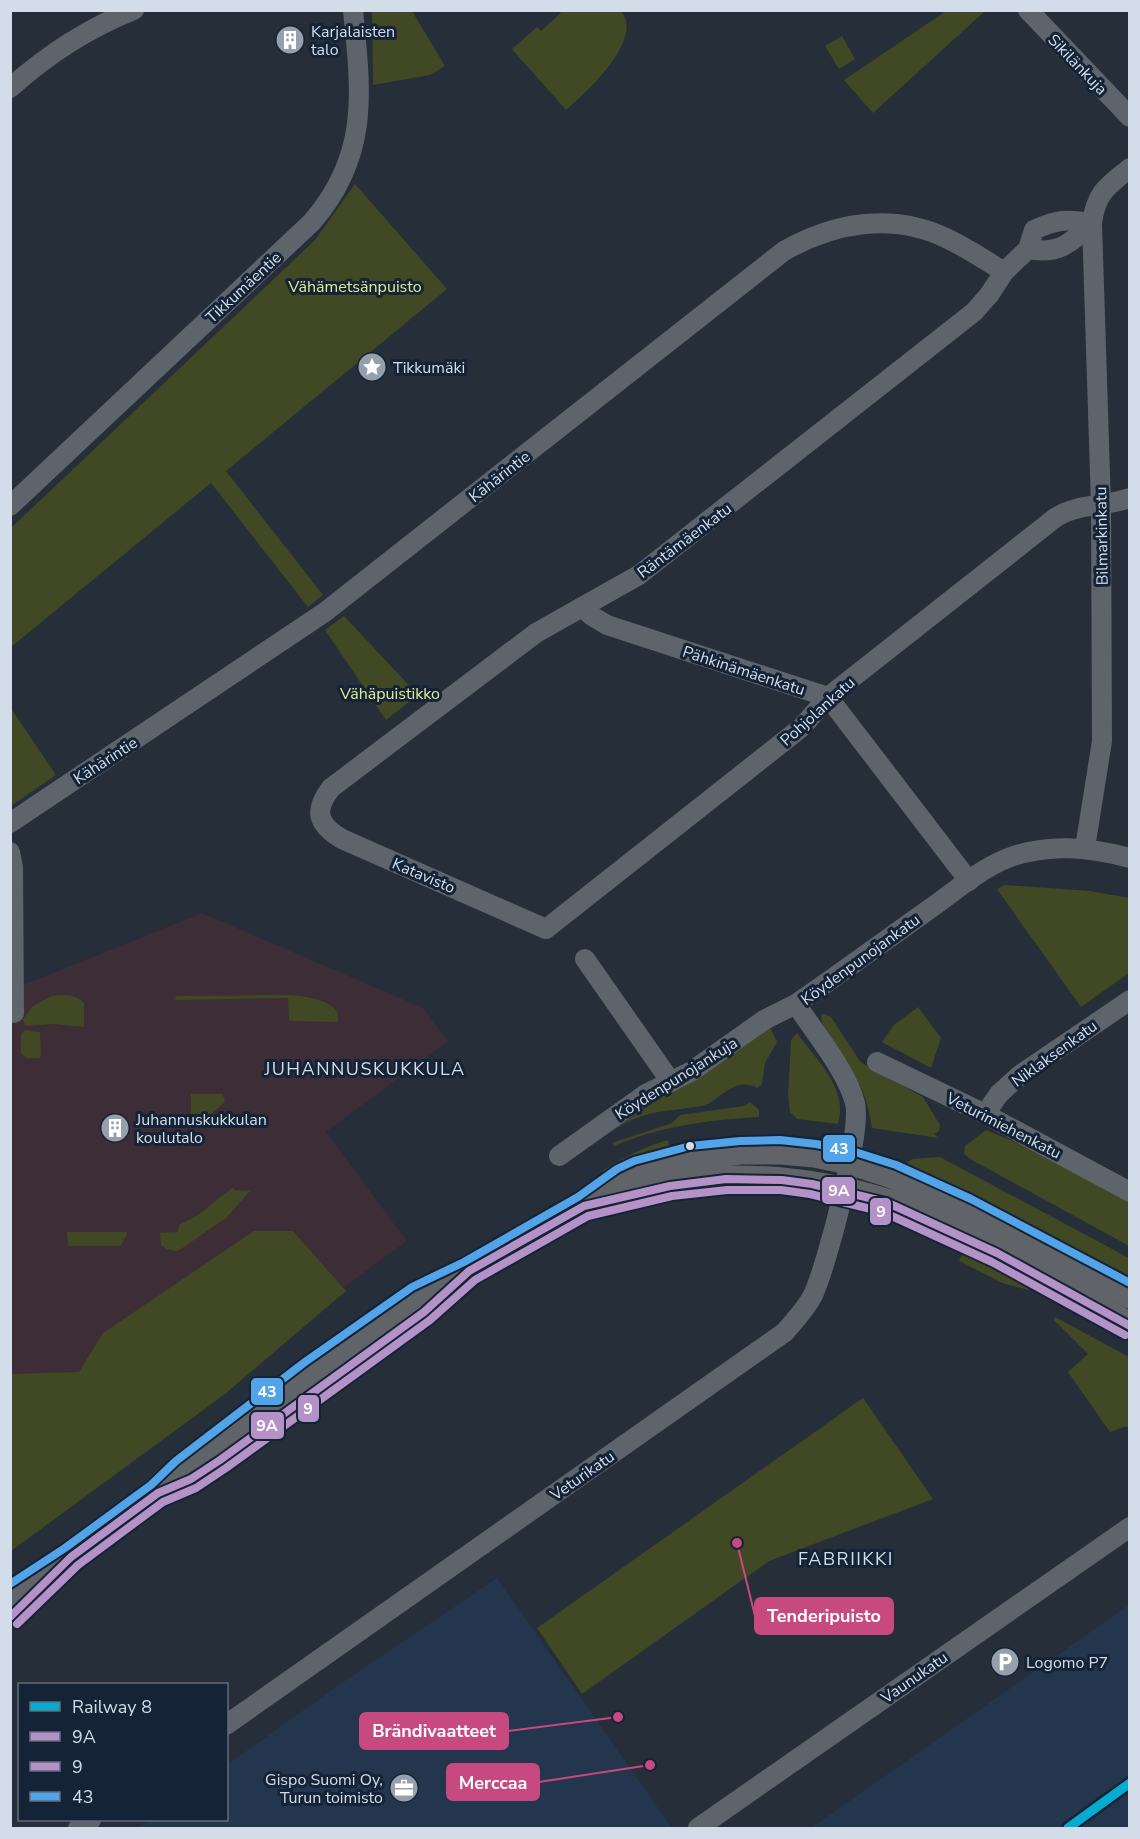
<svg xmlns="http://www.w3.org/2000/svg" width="1140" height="1839" font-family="'Nunito Sans',sans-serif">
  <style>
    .built { fill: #24364d }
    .industrial { fill: #3c2d36 }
    .green { fill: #414824 }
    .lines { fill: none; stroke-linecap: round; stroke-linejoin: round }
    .street { stroke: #5d646c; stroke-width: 20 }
    .secondary { stroke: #606469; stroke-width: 27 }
    .bus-1-casing { stroke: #152336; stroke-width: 12 }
    .bus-2-casing { stroke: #152336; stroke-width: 12 }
    .bus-3-casing { stroke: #152336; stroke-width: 12 }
    .bus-1 { stroke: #b491c6; stroke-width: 8 }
    .bus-2 { stroke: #b491c6; stroke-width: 8 }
    .bus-3 { stroke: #53a3e8; stroke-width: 8 }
    .rail-1-casing { stroke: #152336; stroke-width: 14 }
    .rail-1 { stroke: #06acd0; stroke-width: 9 }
    .bus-dot { fill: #d3ddea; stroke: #152336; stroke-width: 2 }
    .labels { text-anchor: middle; stroke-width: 6; stroke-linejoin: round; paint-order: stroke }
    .poi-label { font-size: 16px; fill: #d3ddea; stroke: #152336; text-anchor: start }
    .street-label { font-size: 16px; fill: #d3ddea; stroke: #152336 }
    .park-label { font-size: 16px; fill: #dded94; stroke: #152336 }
    .neighbourhood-label { font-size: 18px; letter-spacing: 1.5px; fill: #d3ddea; stroke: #152336 }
    .leader { fill: none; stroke: #c6497f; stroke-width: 2 }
    .callout-dot { fill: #c6497f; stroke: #152336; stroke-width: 2 }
    .callout { fill: #c6497f; stroke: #c6497f; stroke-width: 2 }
    .callout-label { font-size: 18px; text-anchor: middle; font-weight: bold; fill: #fff }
    .line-badge { stroke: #152336; stroke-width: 2 }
    .badge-label { font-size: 16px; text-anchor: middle; font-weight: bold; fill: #fff }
  </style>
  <rect width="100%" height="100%" fill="#262e39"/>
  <g class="built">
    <path d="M497,1578L672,1828H137L150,1820H226L227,1765L336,1687Z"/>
    <path d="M1129,1605V1828H811Z"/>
  </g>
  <path class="industrial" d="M202,913L423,1008L448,1041L326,1132L407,1241L324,1302L11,1392V990Z"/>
  <g class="green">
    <path d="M372,11H412L445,66L430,75L373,85Z"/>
    <path d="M614,11H621C645,39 586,93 566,110L512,49L537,27L541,31L561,13L559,11Z"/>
    <path d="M946,11H985L873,113L844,80Z"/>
    <path d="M842,36L855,59L839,69L825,46Z"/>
    <path d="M355,184L447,289L226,471L323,595L308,607L211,483L11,647V528L315,240Z"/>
    <path d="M344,616L418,695L386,720L325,630Z"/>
    <path d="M10,707L56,775L11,806H10Z"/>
    <path d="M1004,885L1090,891L1129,898V973L1081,1007L997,889Z"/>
    <path d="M292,995C306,997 343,1000 338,1022L289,1021L288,998L175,1000L176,996Z"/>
    <path d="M51,996C62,995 77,994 84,1003V1027L53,1024L25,1026L23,1019L33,1006Z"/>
    <path d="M918,1007L941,1038L931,1068L882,1042L894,1025Z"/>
    <path d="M824,1014L831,1017L860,1061L865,1065L923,1097L940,1125L939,1131L934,1134L938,1138L872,1128C869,1113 867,1098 859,1084C848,1061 823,1041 821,1015Z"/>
    <path d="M770,1027L777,1042L765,1063L762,1084L757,1088C738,1077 723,1095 708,1104C700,1108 664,1110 653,1113C630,1118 615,1129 595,1142L647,1107L646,1101Z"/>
    <path d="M25,1030L40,1032L41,1055L39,1058H26L21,1053V1034Z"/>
    <path d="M797,1033C816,1059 849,1090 838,1124L797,1119L790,1112L788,1096L791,1040Z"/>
    <path d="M191,1094H223L225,1102L199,1124L191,1117Z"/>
    <path d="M750,1102L759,1110V1117C709,1120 660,1126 614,1146L612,1143L672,1123L680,1115L744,1106Z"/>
    <path d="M986,1130L1027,1147L1129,1202V1246L972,1160L964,1154L965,1146Z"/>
    <path d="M668,1140L671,1152L604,1175L602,1171C623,1157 644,1147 668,1140Z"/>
    <path d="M940,1157L1129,1258V1283L906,1171L908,1162L912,1159Z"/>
    <path d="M232,1188H234V1190L250,1191L226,1218L178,1251L166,1249L161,1245L160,1233L178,1232L179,1225L198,1215Z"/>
    <path d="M254,1231H293L346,1291L225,1394L11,1551V1374L79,1372L103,1333Z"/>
    <path d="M67,1232H127V1235L120,1246H68Z"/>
    <path d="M964,1250L1031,1286L1029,1290L1002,1283L959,1261Z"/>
    <path d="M1055,1317L1129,1357V1427H1124L1110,1432L1068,1372L1088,1354L1054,1320Z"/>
    <path d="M863,1398L933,1499L769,1561L582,1694L537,1628Z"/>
  </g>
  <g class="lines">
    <g class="street">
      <path d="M1028,10L1130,117"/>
      <path d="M10,88C47,55 88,28 134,10"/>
      <path d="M1092,223C1067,219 1057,219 1034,230L1028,249L1004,272L989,295L974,312L639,575L536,633L331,788C313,811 318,825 342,839L546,929L802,727L828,697L1055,518C1077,503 1105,507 1130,498"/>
      <path d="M1028,249C1059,255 1071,243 1092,223"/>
      <path d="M10,506L312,222C370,155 361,92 353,10"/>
      <path d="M582,607L592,616L607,625L828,697L969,881"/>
      <path d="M10,823L325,612L784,251C835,222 894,212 948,239C967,248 985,260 1004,272"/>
      <path d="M1085,848L1102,741L1101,505L1092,223C1096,193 1107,186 1130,168"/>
      <path d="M10,852L13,867L14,1013"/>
      <path d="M585,959L671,1082"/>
      <path d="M877,1062L985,1114L1130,1192"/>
      <path d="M985,1114L999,1094L1020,1075L1130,1000"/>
      <path d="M559,1156L646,1094L692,1071L764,1020L796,1004"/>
      <path d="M226,1725L785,1332C795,1320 806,1309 813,1295C827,1265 862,1132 855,1103C847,1071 814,1032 796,1004C841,973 886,940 931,908C955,891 980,869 1008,858C1048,843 1089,847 1130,858"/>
      <path d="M78,1828L91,1820"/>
      <path d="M698,1828L1130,1527"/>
    </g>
    <g class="secondary">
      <path d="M594,1204C638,1195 683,1180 728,1179C782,1178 835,1186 886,1202C908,1209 931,1221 953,1231C1013,1260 1072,1293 1130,1326"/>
      <path d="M289,1409L358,1360"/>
      <path d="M10,1597L71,1557L158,1493L182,1469L311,1370L418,1296L469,1271L584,1206L621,1179L638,1171L693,1156L741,1151H780L814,1154L849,1161L892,1175L967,1209L1130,1295"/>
    </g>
    <g class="bus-1-casing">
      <path id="bus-1" d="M10,1617L71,1557L158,1493L191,1479L220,1460L424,1312L469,1271L584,1206L670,1186L726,1179L782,1180L812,1184L886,1202L997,1253L1130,1326"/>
    </g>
    <g class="bus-2-casing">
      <path id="bus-2" d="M17,1624L78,1565L163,1502L196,1488L226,1468L430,1320L475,1280L588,1216L672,1196L727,1190H781L810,1194L883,1212L992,1262L1125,1335"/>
    </g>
    <g class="bus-3-casing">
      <path id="bus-3" d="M10,1584L65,1548L151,1485L176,1461L305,1362L412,1287L464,1262L578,1197L617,1169L634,1161L690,1146L740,1141L780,1140L816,1144L852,1151L896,1165L971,1199L1130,1283"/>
    </g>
    <use href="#bus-1" class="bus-1"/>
    <use href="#bus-2" class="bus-2"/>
    <use href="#bus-3" class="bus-3"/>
    <g class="rail-1-casing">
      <path id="rail-1" d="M1068,1828L1130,1783"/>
    </g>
    <use href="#rail-1" class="rail-1"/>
  </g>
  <defs>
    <g id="building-disc" transform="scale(1.5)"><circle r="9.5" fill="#96a0ac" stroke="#152336"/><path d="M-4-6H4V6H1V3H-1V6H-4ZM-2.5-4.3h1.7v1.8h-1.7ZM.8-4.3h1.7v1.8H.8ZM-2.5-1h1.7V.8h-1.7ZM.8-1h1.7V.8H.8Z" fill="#fff"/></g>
    <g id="sight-disc" transform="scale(1.5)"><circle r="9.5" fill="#96a0ac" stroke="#152336"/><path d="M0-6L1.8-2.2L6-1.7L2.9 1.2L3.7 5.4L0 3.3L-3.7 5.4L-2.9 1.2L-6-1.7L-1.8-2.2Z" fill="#fff"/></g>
    <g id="parking-disc" transform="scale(1.5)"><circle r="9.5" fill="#96a0ac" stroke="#152336"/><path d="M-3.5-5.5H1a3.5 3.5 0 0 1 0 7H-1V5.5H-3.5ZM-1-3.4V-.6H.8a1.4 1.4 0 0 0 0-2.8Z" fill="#fff"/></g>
    <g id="office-disc" transform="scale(1.5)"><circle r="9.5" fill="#96a0ac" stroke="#152336"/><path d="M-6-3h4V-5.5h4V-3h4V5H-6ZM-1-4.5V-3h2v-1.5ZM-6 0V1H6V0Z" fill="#fff"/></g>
  </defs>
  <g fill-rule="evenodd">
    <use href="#building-disc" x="290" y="40"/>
    <use href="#sight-disc" x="372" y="367"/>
    <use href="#building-disc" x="115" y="1128"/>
    <use href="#parking-disc" x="1005" y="1662"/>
    <use href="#office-disc" x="404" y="1788"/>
  </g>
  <circle class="bus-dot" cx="690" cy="1146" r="5"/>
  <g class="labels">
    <g class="poi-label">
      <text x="311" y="37">Karjalaisten<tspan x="311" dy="18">talo</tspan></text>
      <text x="393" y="373">Tikkumäki</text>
      <text x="136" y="1125">Juhannuskukkulan<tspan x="136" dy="18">koulutalo</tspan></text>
      <text x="1026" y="1668">Logomo P7</text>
      <text x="383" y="1785" text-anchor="end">Gispo Suomi Oy,<tspan x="383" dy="18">Turun toimisto</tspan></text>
    </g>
    <g class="street-label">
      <text transform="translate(1078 64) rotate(46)" y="6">Sikilänkuja</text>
      <text transform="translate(243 287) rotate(-43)" y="6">Tikkumäentie</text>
      <text transform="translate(499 476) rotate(-38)" y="6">Kähärintie</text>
      <text transform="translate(1101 536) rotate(-91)" y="6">Bilmarkinkatu</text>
      <text transform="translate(684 540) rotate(-37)" y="6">Räntämäenkatu</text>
      <text transform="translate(744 670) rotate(18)" y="6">Pähkinämäenkatu</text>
      <text transform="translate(817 711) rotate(-42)" y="6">Pohjolankatu</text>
      <text transform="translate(105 760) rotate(-33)" y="6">Kähärintie</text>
      <text transform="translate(424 875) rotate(23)" y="6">Katavisto</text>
      <text transform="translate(860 959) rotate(-36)" y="6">Köydenpunojankatu</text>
      <text transform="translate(1054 1053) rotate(-36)" y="6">Niklaksenkatu</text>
      <text transform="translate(676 1078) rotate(-32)" y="6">Köydenpunojankuja</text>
      <text transform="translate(1004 1125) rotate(27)" y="6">Veturimiehenkatu</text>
      <text transform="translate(582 1475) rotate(-35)" y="6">Veturikatu</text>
      <text transform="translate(914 1677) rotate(-35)" y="6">Vaunukatu</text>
    </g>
    <g class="park-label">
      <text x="355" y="292">Vähämetsänpuisto</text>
      <text x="390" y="699">Vähäpuistikko</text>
    </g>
    <g class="neighbourhood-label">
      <text x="365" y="1075">JUHANNUSKUKKULA</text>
      <text x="846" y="1565">FABRIIKKI</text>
    </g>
  </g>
  <path class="leader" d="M737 1543L755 1616M618 1717L508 1731M650 1765L539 1782"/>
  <g class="callout-dot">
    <circle cx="737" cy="1543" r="6"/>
    <circle cx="618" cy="1717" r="6"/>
    <circle cx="650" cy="1765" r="6"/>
  </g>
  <g class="callout">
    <rect x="755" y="1598" width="138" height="36" rx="6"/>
    <rect x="360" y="1713" width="148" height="36" rx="6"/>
    <rect x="447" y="1764" width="92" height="36" rx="6"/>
  </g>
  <g class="callout-label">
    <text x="824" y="1622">Tenderipuisto</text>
    <text x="434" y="1737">Brändivaatteet</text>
    <text x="493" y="1789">Merccaa</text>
  </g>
  <g class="line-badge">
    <rect x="822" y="1134" width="34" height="29" rx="6" fill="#53a3e8"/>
    <rect x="821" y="1176" width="35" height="29" rx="6" fill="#b491c6"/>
    <rect x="869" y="1197" width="23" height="29" rx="6" fill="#b491c6"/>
    <rect x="250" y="1377" width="34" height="29" rx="6" fill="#53a3e8"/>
    <rect x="297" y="1394" width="23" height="29" rx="6" fill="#b491c6"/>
    <rect x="250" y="1411" width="35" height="29" rx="6" fill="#b491c6"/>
  </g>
  <g class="badge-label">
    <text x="839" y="1154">43</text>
    <text x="839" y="1196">9A</text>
    <text x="881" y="1217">9</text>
    <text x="267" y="1397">43</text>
    <text x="308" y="1414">9</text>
    <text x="267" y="1431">9A</text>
  </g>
  <rect width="1140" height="1839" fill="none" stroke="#d3ddea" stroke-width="24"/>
  <rect x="18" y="1683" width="210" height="138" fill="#152336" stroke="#616d7e" stroke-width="1.5"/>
  <rect x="30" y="1702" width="30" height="9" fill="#06acd0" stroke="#616d7e" stroke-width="1.5"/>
  <text x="72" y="1713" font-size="18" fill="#d3ddea">Railway 8</text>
  <rect x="30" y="1732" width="30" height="9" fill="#b491c6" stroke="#616d7e" stroke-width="1.5"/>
  <text x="72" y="1743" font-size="18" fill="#d3ddea">9A</text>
  <rect x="30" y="1762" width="30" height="9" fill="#b491c6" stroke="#616d7e" stroke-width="1.5"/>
  <text x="72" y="1773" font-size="18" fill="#d3ddea">9</text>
  <rect x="30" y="1792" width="30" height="9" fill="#53a3e8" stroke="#616d7e" stroke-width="1.5"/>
  <text x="72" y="1803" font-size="18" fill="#d3ddea">43</text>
</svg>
